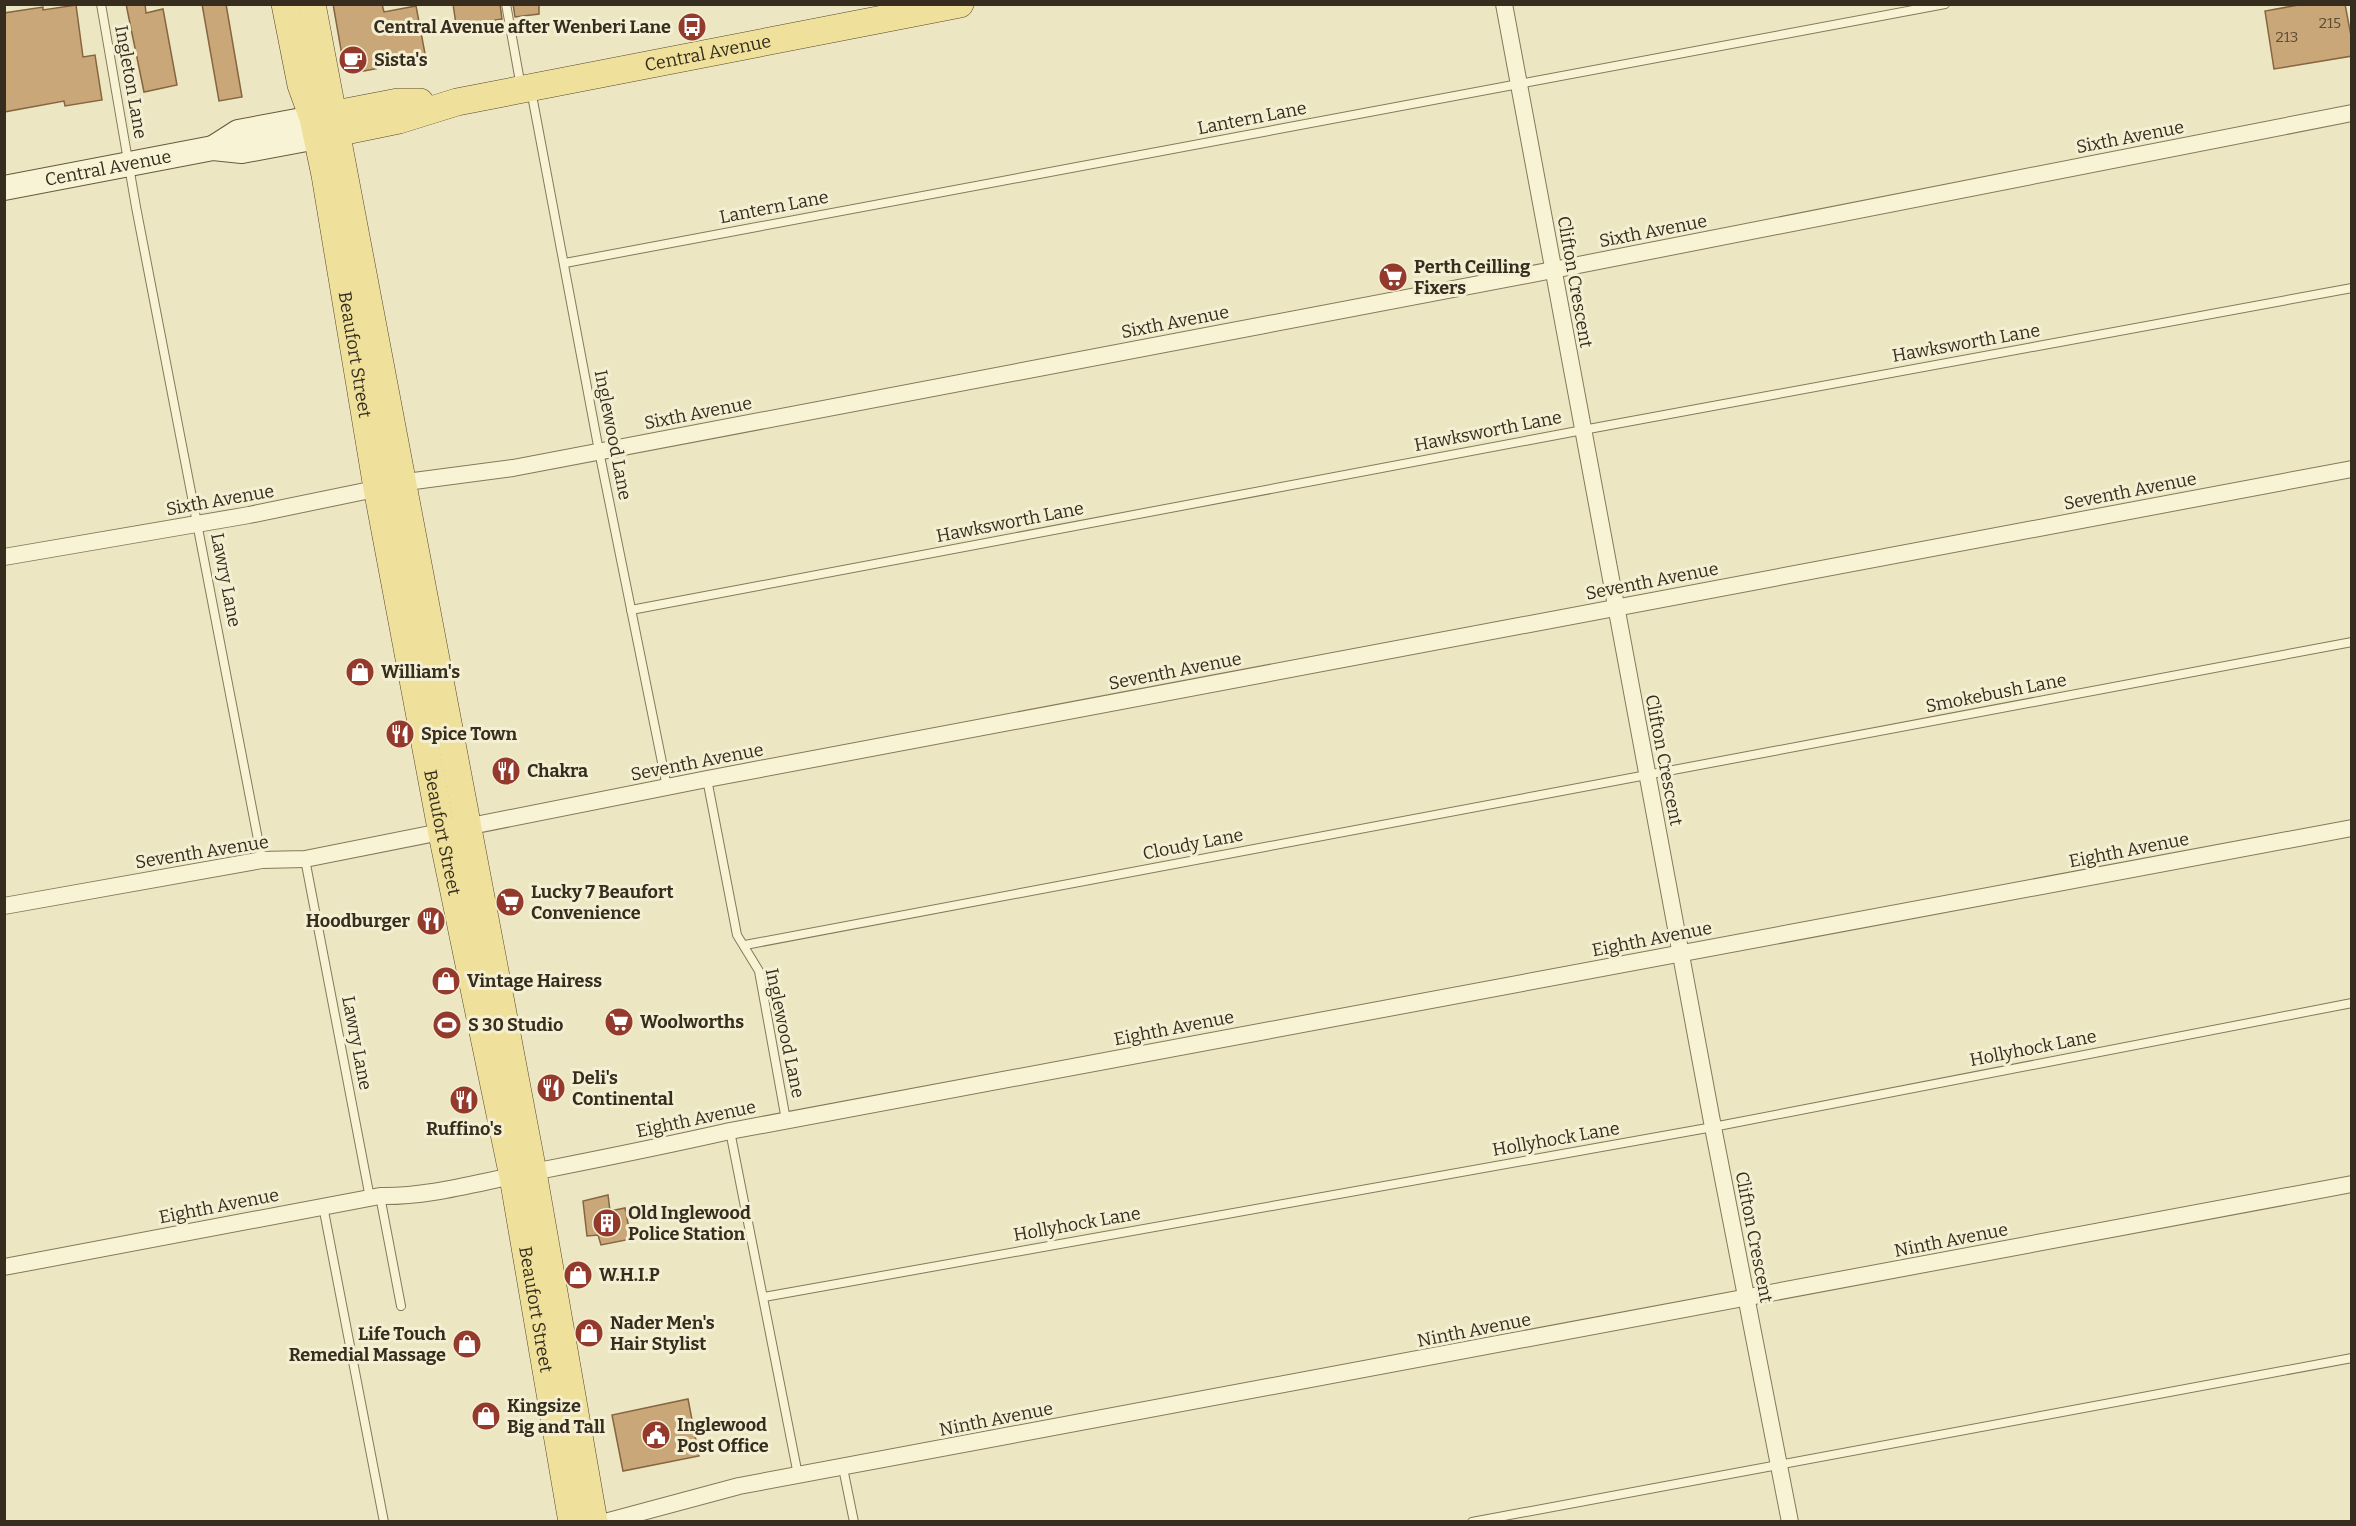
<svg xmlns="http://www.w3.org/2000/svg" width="2356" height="1526" font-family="Bitter,serif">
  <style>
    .building { fill: #caa779; stroke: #856640; stroke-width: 1.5 }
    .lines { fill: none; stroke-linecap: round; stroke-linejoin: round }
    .lane-casing { stroke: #86785a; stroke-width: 10 }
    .street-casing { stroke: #86785a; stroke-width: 18 }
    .secondary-casing { stroke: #68593d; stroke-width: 26 }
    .primary-casing { stroke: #54452e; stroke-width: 28 }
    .lane { stroke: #f8f3d5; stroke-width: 8 }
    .street { stroke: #f8f3d5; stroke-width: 16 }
    .secondary { stroke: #f8f3d5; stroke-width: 24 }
    .primary { stroke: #efe19b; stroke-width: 27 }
    .labels { text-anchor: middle; stroke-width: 6; stroke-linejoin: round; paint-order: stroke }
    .number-label { font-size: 15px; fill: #5b4c35 }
    .poi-label { font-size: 18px; font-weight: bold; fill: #362d1e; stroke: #f4efd2; text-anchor: start }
    .street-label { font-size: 18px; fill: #362d1e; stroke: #f4efd2 }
  </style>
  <rect width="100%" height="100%" fill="#ede6c2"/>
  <g class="building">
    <path d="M126,4H145L146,13L163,9L177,85L144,92Z"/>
    <path d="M202,4H226L242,97L219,101Z"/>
    <path d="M333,4H382L384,12L416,6L426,59L364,71L349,69L343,61Z"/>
    <path d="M453,4H500L502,19L495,20L496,24L457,31Z"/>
    <path d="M513,4H539V14L515,17Z"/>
    <path d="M2304,4H2345L2352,41V56L2274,69L2265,11Z"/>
    <path d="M76,5L83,57L95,55L102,100L65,106L64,101L4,112V13L43,7V10Z"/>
    <path d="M608,1195L610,1211L625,1208L631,1239L601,1245L598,1235L587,1236L583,1201Z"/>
    <path d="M688,1399L699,1456L623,1471L612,1415Z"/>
  </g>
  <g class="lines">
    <g class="lane-casing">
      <g id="lane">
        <path d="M101,4L136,207L262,860"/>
        <path d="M506,4L521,87"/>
        <path d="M531,90L599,451L667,787"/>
        <path d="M565,263L1945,4"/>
        <path d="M631,610L1583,430L2352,288"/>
        <path d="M707,779L737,935L759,971L786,1120"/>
        <path d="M305,859L370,1198"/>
        <path d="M745,945L2352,642"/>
        <path d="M730,1131L798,1475"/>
        <path d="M380,1196L401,1306"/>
        <path d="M323,1206L384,1522"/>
        <path d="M764,1297L1713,1127L2352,1003"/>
        <path d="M843,1468L854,1522"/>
        <path d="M1472,1522L2352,1358"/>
      </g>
    </g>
    <g class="street-casing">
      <g id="street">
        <path d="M1504,4L1713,1127L1790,1522"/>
        <path d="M4,557L249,515L414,481L513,468L1553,270L2352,113"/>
        <path d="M4,906L262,860L305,859L707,779L2352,469"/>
        <path d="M4,1267L380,1196C432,1197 482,1181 533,1172C599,1159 664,1146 730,1131L2352,828"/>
        <path d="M605,1522L739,1486L2352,1184"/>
      </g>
    </g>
    <g class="secondary-casing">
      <g id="secondary">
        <path d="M213,148L238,132L313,118"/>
        <path id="s1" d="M4,188L213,148L242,151L317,137"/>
      </g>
    </g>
    <g class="primary-casing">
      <g id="primary">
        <path id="s2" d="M285,4L301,85L313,118L325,175L377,488L442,834L513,1177L572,1522"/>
        <path d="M312,4L533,1172L594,1522"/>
        <path d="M315,118L398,102H420"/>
        <path id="s3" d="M321,136L399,120L457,102L960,4"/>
      </g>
    </g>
    <use href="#lane" class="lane"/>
    <use href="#street" class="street"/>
    <use href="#secondary" class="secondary"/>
    <use href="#primary" class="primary"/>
  </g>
  <defs>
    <g id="bus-disc" transform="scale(1.5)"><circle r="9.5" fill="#943a2c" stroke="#f4efd2"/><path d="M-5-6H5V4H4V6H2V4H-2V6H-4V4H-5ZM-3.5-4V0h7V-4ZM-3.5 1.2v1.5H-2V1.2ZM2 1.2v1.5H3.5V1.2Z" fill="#fff"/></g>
    <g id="cafe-disc" transform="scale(1.5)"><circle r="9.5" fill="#943a2c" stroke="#f4efd2"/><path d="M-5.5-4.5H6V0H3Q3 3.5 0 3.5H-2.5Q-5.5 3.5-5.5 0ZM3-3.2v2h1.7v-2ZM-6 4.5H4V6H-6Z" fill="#fff"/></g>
    <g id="supermarket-disc" transform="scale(1.5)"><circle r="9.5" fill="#943a2c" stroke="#f4efd2"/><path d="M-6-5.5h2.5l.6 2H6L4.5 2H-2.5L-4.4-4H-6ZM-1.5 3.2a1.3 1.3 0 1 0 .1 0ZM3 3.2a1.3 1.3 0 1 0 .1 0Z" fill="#fff"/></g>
    <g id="shop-disc" transform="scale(1.5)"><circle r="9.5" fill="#943a2c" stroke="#f4efd2"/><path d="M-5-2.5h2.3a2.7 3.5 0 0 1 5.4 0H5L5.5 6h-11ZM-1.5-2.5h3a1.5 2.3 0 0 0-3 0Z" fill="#fff"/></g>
    <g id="restaurant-disc" transform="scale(1.5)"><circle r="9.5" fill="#943a2c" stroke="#f4efd2"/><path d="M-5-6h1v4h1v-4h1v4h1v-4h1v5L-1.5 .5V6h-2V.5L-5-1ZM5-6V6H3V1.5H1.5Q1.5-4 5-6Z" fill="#fff"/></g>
    <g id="stadium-disc" transform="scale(1.5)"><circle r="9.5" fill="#943a2c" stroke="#f4efd2"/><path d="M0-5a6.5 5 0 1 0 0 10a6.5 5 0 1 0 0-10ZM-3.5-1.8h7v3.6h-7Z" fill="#fff"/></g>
    <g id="building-disc" transform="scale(1.5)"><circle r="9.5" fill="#943a2c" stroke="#f4efd2"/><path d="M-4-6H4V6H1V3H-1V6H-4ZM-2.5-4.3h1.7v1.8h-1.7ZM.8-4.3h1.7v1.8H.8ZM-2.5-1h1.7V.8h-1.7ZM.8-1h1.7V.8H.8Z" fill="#fff"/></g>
    <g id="civic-disc" transform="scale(1.5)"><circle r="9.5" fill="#943a2c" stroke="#f4efd2"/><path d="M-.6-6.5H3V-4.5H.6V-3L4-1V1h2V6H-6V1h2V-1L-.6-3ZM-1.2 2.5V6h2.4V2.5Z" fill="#fff"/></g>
  </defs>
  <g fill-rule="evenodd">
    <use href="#bus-disc" x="692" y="27"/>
    <use href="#cafe-disc" x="353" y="60"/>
    <use href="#supermarket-disc" x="1393" y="277"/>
    <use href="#shop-disc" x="360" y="672"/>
    <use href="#restaurant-disc" x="400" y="734"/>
    <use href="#restaurant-disc" x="506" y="771"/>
    <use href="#supermarket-disc" x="510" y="902"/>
    <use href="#restaurant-disc" x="431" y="921"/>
    <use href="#shop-disc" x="446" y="981"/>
    <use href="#supermarket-disc" x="619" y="1022"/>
    <use href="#stadium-disc" x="447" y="1025"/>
    <use href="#restaurant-disc" x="551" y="1088"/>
    <use href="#restaurant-disc" x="464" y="1100"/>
    <use href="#building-disc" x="607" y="1223"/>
    <use href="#shop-disc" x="578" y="1275"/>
    <use href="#shop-disc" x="589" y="1333"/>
    <use href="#shop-disc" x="467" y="1344"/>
    <use href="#shop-disc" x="486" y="1416"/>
    <use href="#civic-disc" x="656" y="1435"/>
  </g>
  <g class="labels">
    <g class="number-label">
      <text x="2330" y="28">215</text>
      <text x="2287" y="42">213</text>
    </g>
    <g class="poi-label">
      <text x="671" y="33" text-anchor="end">Central Avenue after Wenberi Lane</text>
      <text x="374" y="66">Sista's</text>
      <text x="1414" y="273">Perth Ceilling<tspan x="1414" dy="21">Fixers</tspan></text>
      <text x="381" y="678">William's</text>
      <text x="421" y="740">Spice Town</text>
      <text x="527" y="777">Chakra</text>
      <text x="531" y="898">Lucky 7 Beaufort<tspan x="531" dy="21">Convenience</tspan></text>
      <text x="410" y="927" text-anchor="end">Hoodburger</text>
      <text x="467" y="987">Vintage Hairess</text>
      <text x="640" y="1028">Woolworths</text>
      <text x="468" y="1031">S 30 Studio</text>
      <text x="572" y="1084">Deli's<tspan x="572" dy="21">Continental</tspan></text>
      <text x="464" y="1135" text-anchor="middle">Ruffino's</text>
      <text x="628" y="1219">Old Inglewood<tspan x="628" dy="21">Police Station</tspan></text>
      <text x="599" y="1281">W.H.I.P</text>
      <text x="610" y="1329">Nader Men's<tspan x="610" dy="21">Hair Stylist</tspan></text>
      <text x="446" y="1340" text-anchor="end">Life Touch<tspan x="446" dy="21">Remedial Massage</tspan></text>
      <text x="507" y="1412">Kingsize<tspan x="507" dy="21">Big and Tall</tspan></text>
      <text x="677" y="1431">Inglewood<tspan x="677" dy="21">Post Office</tspan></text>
    </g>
    <g class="street-label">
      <text dy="6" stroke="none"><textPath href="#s3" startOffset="396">Central Avenue</textPath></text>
      <text transform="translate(131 82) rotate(80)" y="6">Ingleton Lane</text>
      <text transform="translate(1252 118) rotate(-11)" y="6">Lantern Lane</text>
      <text transform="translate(2130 137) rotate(-11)" y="6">Sixth Avenue</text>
      <text dy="6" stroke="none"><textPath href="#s1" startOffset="106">Central Avenue</textPath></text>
      <text transform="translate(774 207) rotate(-11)" y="6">Lantern Lane</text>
      <text transform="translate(1653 231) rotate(-11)" y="6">Sixth Avenue</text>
      <text transform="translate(1575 282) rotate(80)" y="6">Clifton Crescent</text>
      <text transform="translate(1175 322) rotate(-11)" y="6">Sixth Avenue</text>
      <text transform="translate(1966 343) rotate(-10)" y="6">Hawksworth Lane</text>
      <text dy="6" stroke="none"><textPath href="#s2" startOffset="358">Beaufort Street</textPath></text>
      <text transform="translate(698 413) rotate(-11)" y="6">Sixth Avenue</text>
      <text transform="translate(1488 431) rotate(-11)" y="6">Hawksworth Lane</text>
      <text transform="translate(613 435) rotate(79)" y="6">Inglewood Lane</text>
      <text transform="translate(2130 491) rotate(-11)" y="6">Seventh Avenue</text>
      <text transform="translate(220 500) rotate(-10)" y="6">Sixth Avenue</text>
      <text transform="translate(1010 522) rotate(-11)" y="6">Hawksworth Lane</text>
      <text transform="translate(226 580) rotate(79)" y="6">Lawry Lane</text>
      <text transform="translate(1652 581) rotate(-11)" y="6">Seventh Avenue</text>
      <text transform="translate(1175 671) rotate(-11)" y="6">Seventh Avenue</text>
      <text transform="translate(1996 693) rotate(-11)" y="6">Smokebush Lane</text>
      <text transform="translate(1664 760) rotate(79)" y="6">Clifton Crescent</text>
      <text transform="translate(697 762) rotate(-11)" y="6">Seventh Avenue</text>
      <text dy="6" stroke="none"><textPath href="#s2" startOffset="844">Beaufort Street</textPath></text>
      <text transform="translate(1193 844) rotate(-11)" y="6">Cloudy Lane</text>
      <text transform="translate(2129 850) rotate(-11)" y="6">Eighth Avenue</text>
      <text transform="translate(202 852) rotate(-9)" y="6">Seventh Avenue</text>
      <text transform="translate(1652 939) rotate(-11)" y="6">Eighth Avenue</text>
      <text transform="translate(1174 1028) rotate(-11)" y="6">Eighth Avenue</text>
      <text transform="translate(785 1033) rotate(78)" y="6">Inglewood Lane</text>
      <text transform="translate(357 1043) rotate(79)" y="6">Lawry Lane</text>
      <text transform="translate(2033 1048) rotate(-11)" y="6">Hollyhock Lane</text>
      <text transform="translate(696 1119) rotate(-12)" y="6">Eighth Avenue</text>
      <text transform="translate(1556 1139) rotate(-10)" y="6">Hollyhock Lane</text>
      <text transform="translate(219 1206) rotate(-11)" y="6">Eighth Avenue</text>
      <text transform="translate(1077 1224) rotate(-10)" y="6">Hollyhock Lane</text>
      <text transform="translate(1754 1237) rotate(79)" y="6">Clifton Crescent</text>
      <text transform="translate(1951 1240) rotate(-11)" y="6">Ninth Avenue</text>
      <text dy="6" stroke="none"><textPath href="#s2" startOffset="1330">Beaufort Street</textPath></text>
      <text transform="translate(1474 1330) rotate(-11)" y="6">Ninth Avenue</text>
      <text transform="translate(996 1419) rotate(-11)" y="6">Ninth Avenue</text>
    </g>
  </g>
  <rect width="2356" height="1526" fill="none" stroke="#362d1e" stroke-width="12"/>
</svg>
